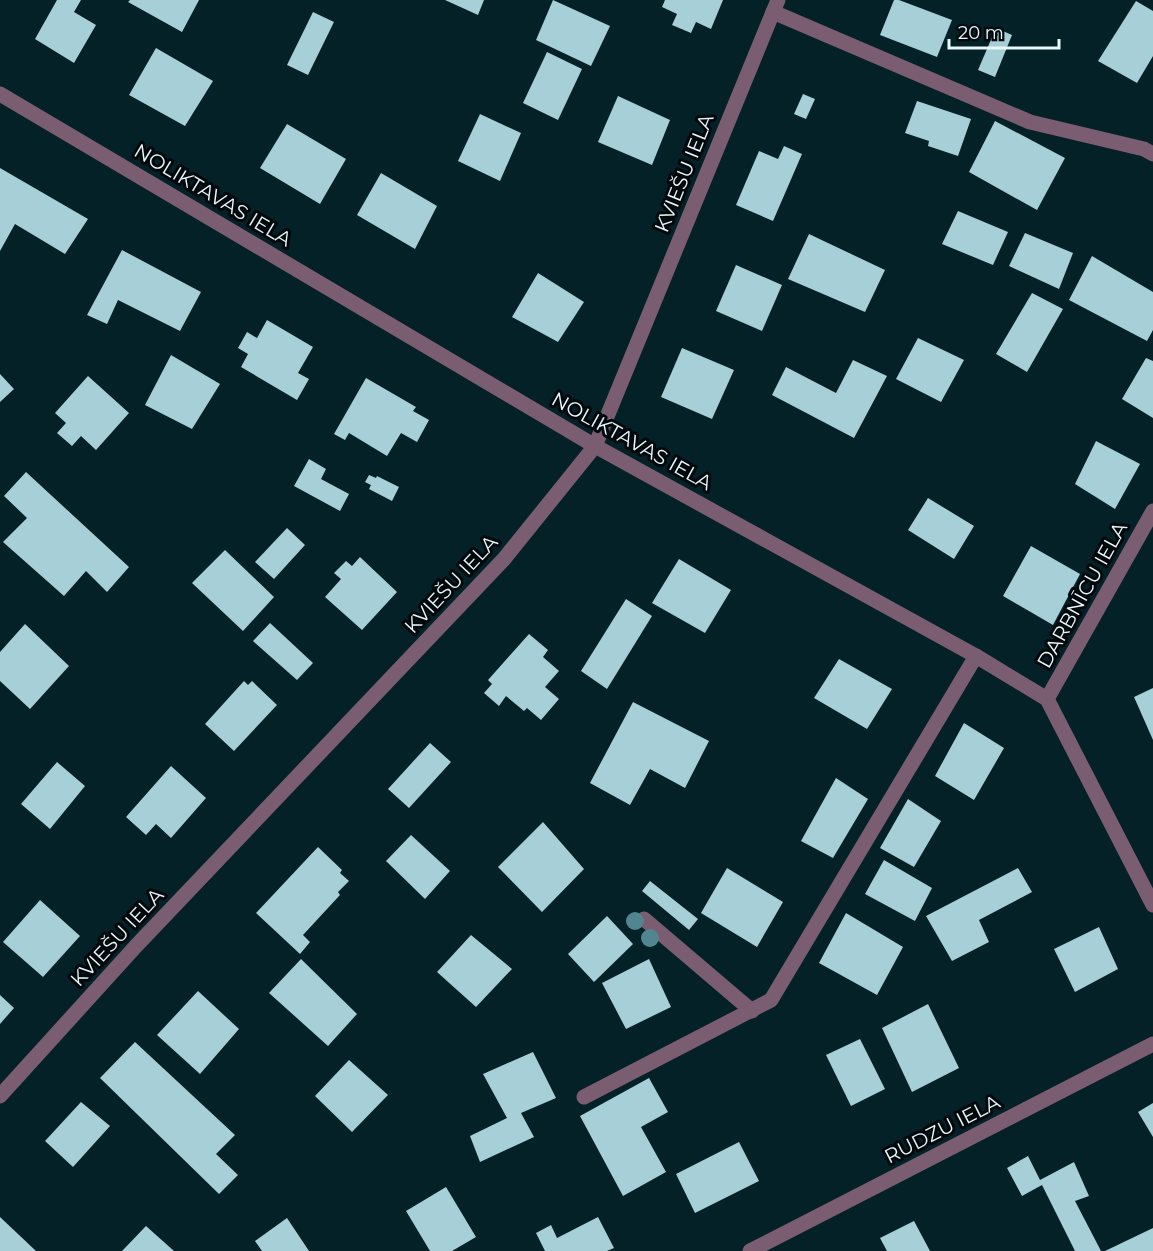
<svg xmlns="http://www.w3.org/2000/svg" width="1153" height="1251" font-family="Montserrat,sans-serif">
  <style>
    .building { fill: #a6cfd7 }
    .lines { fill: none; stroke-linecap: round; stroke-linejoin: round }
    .service { stroke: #7a5d71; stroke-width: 15 }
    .minor { stroke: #7a5d71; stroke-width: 15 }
    .tree { fill: #518590 }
    .labels { text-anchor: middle; stroke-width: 6; stroke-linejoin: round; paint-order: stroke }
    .street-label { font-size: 20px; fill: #e8f8fc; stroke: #01080b }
  </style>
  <rect width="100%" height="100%" fill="#032126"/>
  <g class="building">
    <path d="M57,0H81L74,12L96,25L74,63L35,39Z"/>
    <path d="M130,0H199L182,32L128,2Z"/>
    <path d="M445,0H484L478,15Z"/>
    <path d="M553,0L610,26L591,66L536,40Z"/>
    <path d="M665,0H723L711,29L696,22L691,33L672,25L677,14L662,7Z"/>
    <path d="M894,0H899L952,20L937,57L880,35Z"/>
    <path d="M1136,1L1153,11V56L1137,83L1098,61Z"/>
    <path d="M313,12L334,22L308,75L287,65Z"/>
    <path d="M996,28L1012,35L995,77L978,70Z"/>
    <path d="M156,48L213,81L185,126L129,95Z"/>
    <path d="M547,52L582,69L558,120L523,103Z"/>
    <path d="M803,94L815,99L806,119L794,114Z"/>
    <path d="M618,96L670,120L652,165L598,142Z"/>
    <path d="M917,101L971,119L958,156L928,146L929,141L905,133Z"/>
    <path d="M480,114L521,133L500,181L458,161Z"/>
    <path d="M995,121L1065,158L1037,210L969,172Z"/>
    <path d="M287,124L346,159L320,204L260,168Z"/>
    <path d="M784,146L802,154L773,221L736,205L759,151L778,159Z"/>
    <path d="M0,168L88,219L65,254L15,224L0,251Z"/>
    <path d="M381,173L437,206L415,249L357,215Z"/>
    <path d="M958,211L1008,232L993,265L942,244Z"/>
    <path d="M1025,233L1073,253L1059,289L1009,266Z"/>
    <path d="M809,234L885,270L865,312L788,279Z"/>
    <path d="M122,250L201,292L180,331L118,300L107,324L87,315Z"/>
    <path d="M1092,256L1153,292V330L1147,341L1069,300Z"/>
    <path d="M736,265L782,285L762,331L716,311Z"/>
    <path d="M538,273L584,302L558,342L512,317Z"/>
    <path d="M1032,293L1063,309L1027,372L996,354Z"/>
    <path d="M267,320L313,347L298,373L309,379L297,400L241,367L248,354L238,348L247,332L257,338Z"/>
    <path d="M918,338L964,360L941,402L896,379Z"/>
    <path d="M682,348L734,370L712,419L661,397Z"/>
    <path d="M171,355L220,384L192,429L145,405Z"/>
    <path d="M1146,358L1153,361V418L1122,399Z"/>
    <path d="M853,360L887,376L854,438L772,395L786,367L836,393Z"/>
    <path d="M0,374L14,389L0,402Z"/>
    <path d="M88,376L129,413L96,450L81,436L72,446L57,433L66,423L55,413Z"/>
    <path d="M366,378L416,407L413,411L429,420L417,442L401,433L387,456L349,433L345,440L334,434Z"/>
    <path d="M1096,441L1140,464L1115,509L1075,484Z"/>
    <path d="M309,459L326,469L321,479L349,494L340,511L294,486Z"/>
    <path d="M26,472L129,567L107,592L86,571L64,596L3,542L27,518L4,496Z"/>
    <path d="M369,475L376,478L377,476L399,487L392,501L369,489L371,485L365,482Z"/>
    <path d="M928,498L974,526L954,559L908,530Z"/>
    <path d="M287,528L305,545L274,579L255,562Z"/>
    <path d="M1031,546L1080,574L1053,625L1003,596Z"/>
    <path d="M225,550L274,597L243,631L192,583Z"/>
    <path d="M360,557L397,592L362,630L325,597L341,579L334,573L346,561L352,566Z"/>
    <path d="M679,559L731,590L705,633L652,603Z"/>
    <path d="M626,599L652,616L607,689L581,671Z"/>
    <path d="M270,623L313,663L297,680L253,641Z"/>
    <path d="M25,624L69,666L30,709L0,681V652Z"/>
    <path d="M529,634L548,650L543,657L559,671L545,687L559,699L541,720L527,708L524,711L506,696L499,706L484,693L492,684L488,680Z"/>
    <path d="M839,659L892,689L867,729L814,698Z"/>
    <path d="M244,681L248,685L252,681L277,705L234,751L205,724Z"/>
    <path d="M1153,688V740L1134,697Z"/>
    <path d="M633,702L709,741L685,788L650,769L630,805L590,783Z"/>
    <path d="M964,723L1004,748L974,800L935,776Z"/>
    <path d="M430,743L451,762L409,808L388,789Z"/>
    <path d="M57,762L85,786L50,829L21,804Z"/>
    <path d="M171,766L206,798L171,838L156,824L146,835L126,817Z"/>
    <path d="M836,778L868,799L833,858L801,841Z"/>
    <path d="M908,799L941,821L914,867L880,848Z"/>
    <path d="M543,822L584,869L542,912L498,867Z"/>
    <path d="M411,835L450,871L425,899L386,861Z"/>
    <path d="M318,847L342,870L340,873L349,881L338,892L340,895L303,935L310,942L300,954L256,913Z"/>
    <path d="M884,860L932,888L915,921L865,894Z"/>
    <path d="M727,868L783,902L757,947L701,913Z"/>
    <path d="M1018,868L1032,892L979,920L989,942L952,961L926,916Z"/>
    <path d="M650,881L698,919L689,930L642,891Z"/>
    <path d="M40,900L80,936L43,977L3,942Z"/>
    <path d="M846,913L903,947L877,995L819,963Z"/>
    <path d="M607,916L633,944L594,982L568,954Z"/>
    <path d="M1099,927L1118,969L1075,992L1054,949Z"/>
    <path d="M471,935L512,969L476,1007L437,972Z"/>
    <path d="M301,959L357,1014L328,1046L269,993Z"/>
    <path d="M649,959L671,1007L626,1029L602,983Z"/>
    <path d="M198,991L239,1029L200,1074L157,1035Z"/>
    <path d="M0,995L14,1008L0,1024Z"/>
    <path d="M928,1004L959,1068L912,1092L882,1028Z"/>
    <path d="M860,1039L885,1089L851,1106L826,1055Z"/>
    <path d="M135,1042L235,1135L216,1154L238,1175L219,1194L100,1078Z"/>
    <path d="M533,1052L556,1098L521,1113L534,1137L480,1162L470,1136L507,1118L483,1074Z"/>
    <path d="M349,1060L388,1095L352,1132L315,1096Z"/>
    <path d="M649,1078L668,1112L641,1127L666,1172L623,1196L580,1116Z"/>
    <path d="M81,1102L110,1126L73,1167L45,1141Z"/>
    <path d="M1153,1103V1137L1138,1112Z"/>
    <path d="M739,1142L759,1181L695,1213L676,1174Z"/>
    <path d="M1028,1156L1040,1180L1074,1162L1089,1196L1075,1201L1101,1251H1075L1042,1185L1022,1196L1007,1168Z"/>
    <path d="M446,1187L476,1237L452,1251H430L406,1211Z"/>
    <path d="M0,1217L36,1251H0Z"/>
    <path d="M598,1217L614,1248L607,1251H545L536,1233L551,1225L557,1238Z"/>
    <path d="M287,1218L309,1251H262L255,1241Z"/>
    <path d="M914,1221L930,1251H887L880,1238Z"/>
    <path d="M146,1226L174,1251H122Z"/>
    <path d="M1153,1228V1251H1105Z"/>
  </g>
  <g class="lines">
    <g class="service">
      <path d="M773,12L1030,122L1144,149L1153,154"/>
      <path d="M644,919L752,1011"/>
      <path d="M584,1097L771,1000L976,656"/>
    </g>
    <g class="minor">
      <path d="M0,94L595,446L976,656L1047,699L1153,905"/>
      <path d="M1047,699L1153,511"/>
      <path d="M0,1096L136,946L504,559L595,446L778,0"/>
      <path d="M750,1251L1153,1044"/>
    </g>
  </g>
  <g class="tree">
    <circle cx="635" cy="921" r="9"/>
    <circle cx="650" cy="938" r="9"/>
  </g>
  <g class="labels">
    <g class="street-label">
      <text transform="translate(684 173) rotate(-68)" y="7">KVIEŠU IELA</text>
      <text transform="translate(213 195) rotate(31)" y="7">NOLIKTAVAS IELA</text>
      <text transform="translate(632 441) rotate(29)" y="7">NOLIKTAVAS IELA</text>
      <text transform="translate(451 584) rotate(-47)" y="7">KVIEŠU IELA</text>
      <text transform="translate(1082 595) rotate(-61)" y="7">DARBNĪCU IELA</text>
      <text transform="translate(117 937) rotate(-47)" y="7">KVIEŠU IELA</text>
      <text transform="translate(942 1129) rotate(-27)" y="7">RUDZU IELA</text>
    </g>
  </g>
  <path d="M949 39v9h110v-9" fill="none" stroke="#e8f8fc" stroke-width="3"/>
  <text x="958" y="39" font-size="18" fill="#e8f8fc" stroke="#01080b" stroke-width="4.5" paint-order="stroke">20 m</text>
</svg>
